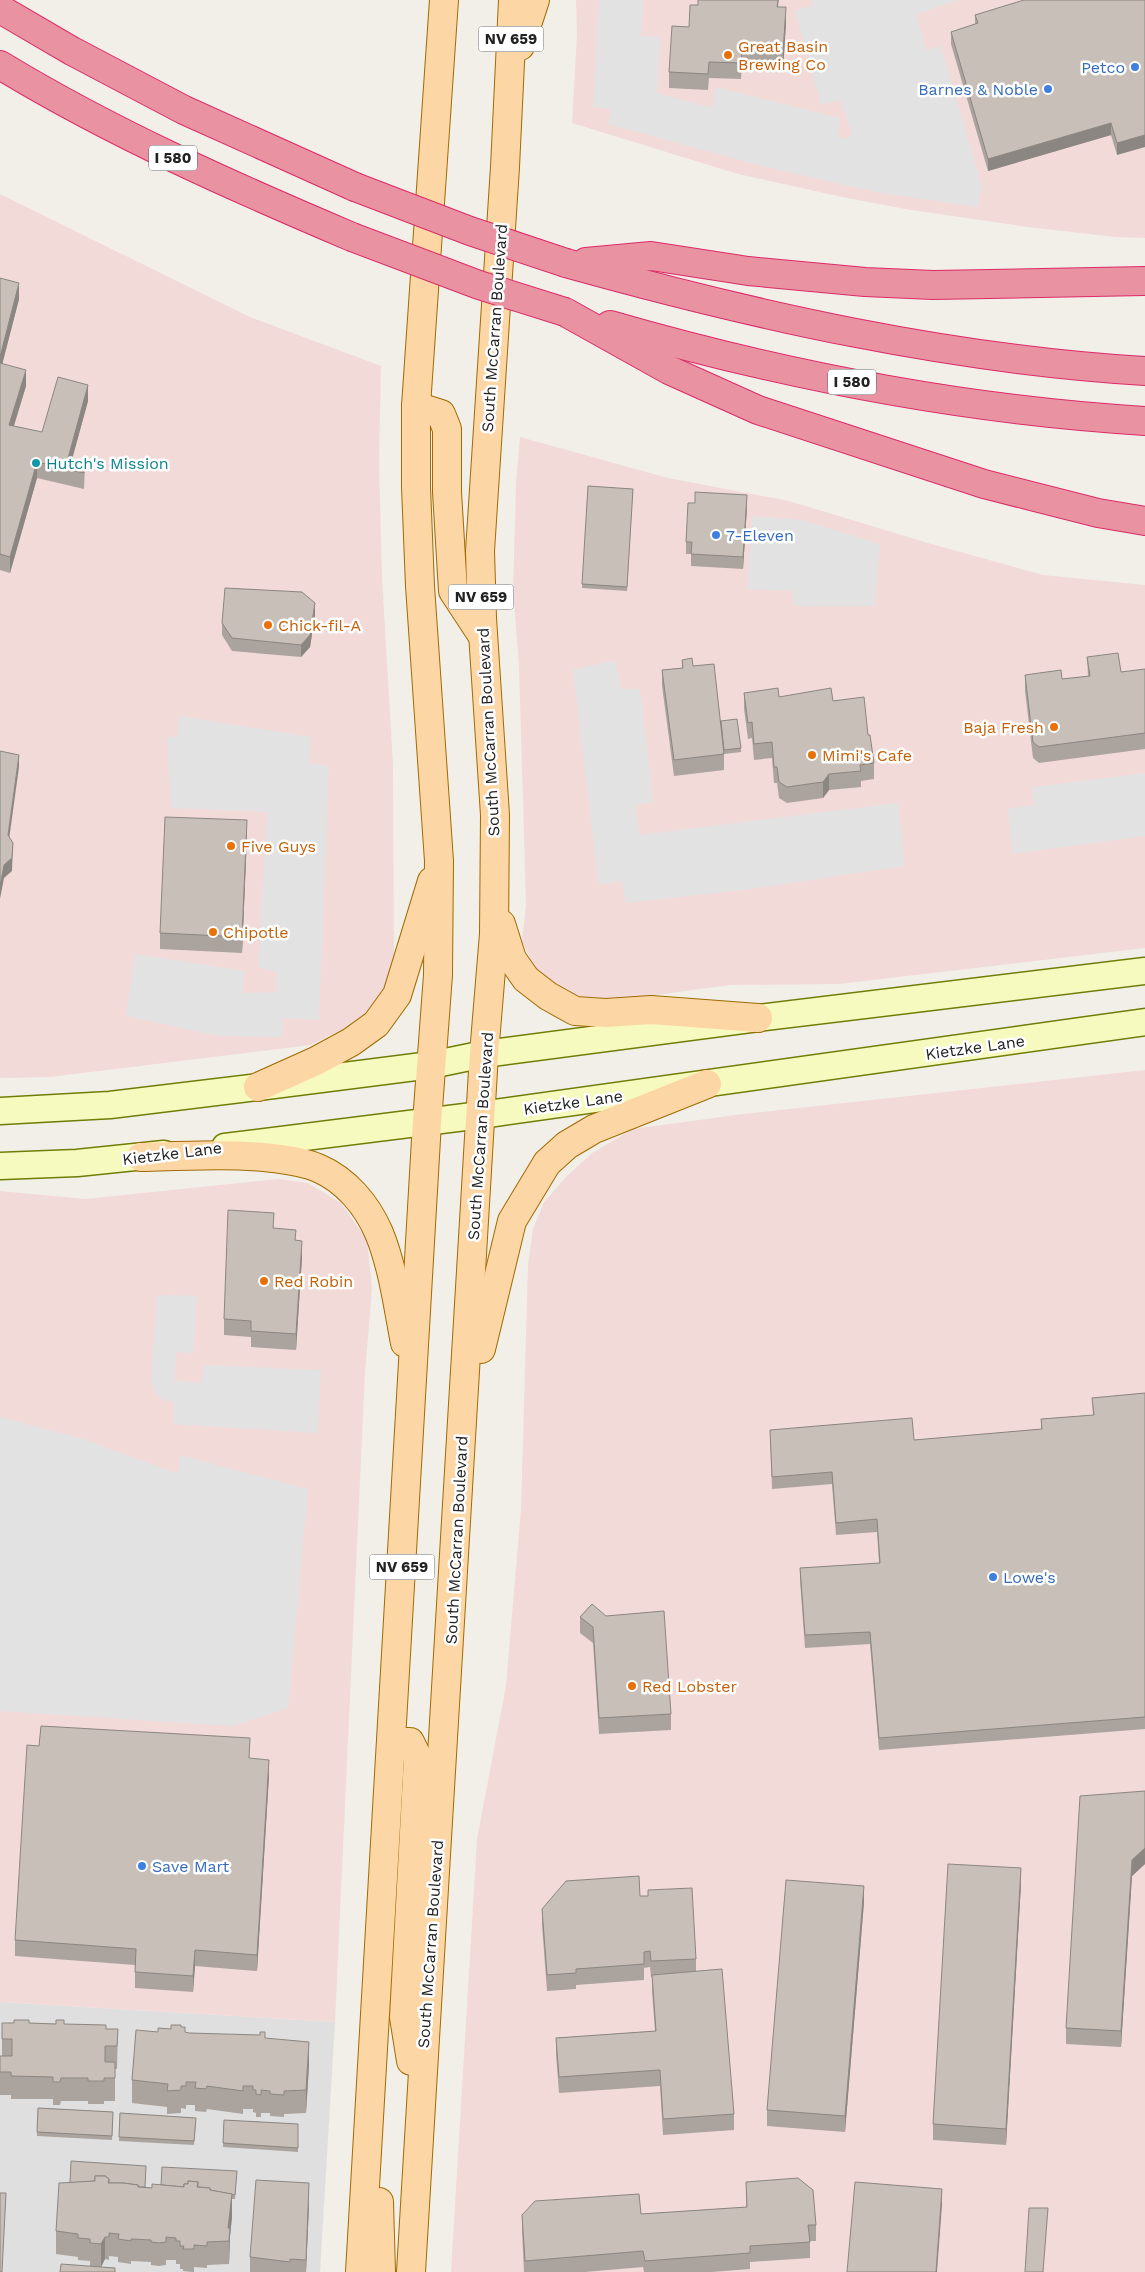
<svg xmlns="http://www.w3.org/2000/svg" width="1145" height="2272" font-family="'Work Sans',sans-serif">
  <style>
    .residential { fill: #e0dfdf }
    .commercial { fill: #f2dad9 }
    .parking { fill: #e2e2e2 }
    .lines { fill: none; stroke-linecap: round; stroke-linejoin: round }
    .secondary-casing { stroke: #707d05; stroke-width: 29 }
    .primary-casing { stroke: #a06b00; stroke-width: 30 }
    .motorway-casing { stroke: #dc2a67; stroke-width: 30 }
    .secondary { stroke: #f7fabf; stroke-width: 26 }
    .primary { stroke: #fcd6a4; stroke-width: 28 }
    .motorway { stroke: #e892a2; stroke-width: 28 }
    .motorway-bridge-casing { stroke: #dc2a67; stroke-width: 30; stroke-linecap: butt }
    .motorway-bridge { stroke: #e892a2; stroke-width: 28 }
    .wall { fill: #aba49e }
    .shaded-wall { fill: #8b8681 }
    .building { fill: #c7bfb8; stroke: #8b8681 }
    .food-dot { fill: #e8710a; stroke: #fff; stroke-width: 2 }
    .shop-dot { fill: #3f7fe0; stroke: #fff; stroke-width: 2 }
    .culture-dot { fill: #0f9aa8; stroke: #fff; stroke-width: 2 }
    .labels { text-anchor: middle; stroke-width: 5; stroke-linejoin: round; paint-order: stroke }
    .shield { fill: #fff; stroke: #646464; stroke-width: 1 }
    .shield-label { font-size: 15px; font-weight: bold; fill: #222 }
    .food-label { font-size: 16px; fill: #c56008; stroke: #fff; text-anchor: start }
    .shop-label { font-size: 16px; fill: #366cbe; stroke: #fff; text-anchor: start }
    .street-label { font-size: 16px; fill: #222; stroke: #fff }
    .culture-label { font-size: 16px; fill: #0d838f; stroke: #fff; text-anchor: start }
  </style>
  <rect width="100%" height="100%" fill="#f2efe9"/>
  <path class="residential" d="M0,2002L335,2022L320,2272H0Z"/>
  <g class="commercial">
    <path d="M576,0H1145V238L1115,237L1028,227L911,210L842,197L738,174L572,123L577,35Z"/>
    <path d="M0,194L250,317L381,366L379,462L382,577L393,764L394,957L383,996L361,1020L311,1045L50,1077L0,1078Z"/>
    <path d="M520,437L668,478L789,501L928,543L1043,575L1145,585V948L839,984L730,985L604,1002L568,994L535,969L522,941L526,905L519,665L513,591L516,484Z"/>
    <path d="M1145,1070V2272H451L477,1839L506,1686L521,1509L528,1265L533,1229L544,1202L566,1177L592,1153L633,1129L735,1115Z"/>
    <path d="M278,1179L308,1183L341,1203L367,1240L372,1288L365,1373L335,2022L0,2002V1191L85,1199Z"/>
  </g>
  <g class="parking">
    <path d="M599,0H643L641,36L660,37L657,93L712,108L716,87L840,118L838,137L845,139L852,134L840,100L821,104L795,11L813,5L812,0H959L916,14L926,50L941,46L982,187L977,207L876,192L762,166L608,124L611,109L593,107Z"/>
    <path d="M753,516L802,520L880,544L875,606H793V591L747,589Z"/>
    <path d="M615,660L621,689H640L653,802L635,805L640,835L898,803L905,866L751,889L626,903L622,881L599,885L573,670Z"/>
    <path d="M180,716L311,737L309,763L329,766L319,1020L282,1018V1037L219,1036L126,1016L135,954L245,971L242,993L277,992L276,972L258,967L267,812L171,808L167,737H177Z"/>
    <path d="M1145,773V836L1013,854L1008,809L1034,805L1032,787Z"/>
    <path d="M157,1295L197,1296L193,1353L176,1352L175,1381L201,1383L204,1365L321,1370L318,1433L173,1424L174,1402L163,1400L155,1393L151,1379Z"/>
    <path d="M0,1417L83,1439L173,1472L179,1471L180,1455L308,1489L288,1708L233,1726L0,1711Z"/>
  </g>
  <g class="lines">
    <g class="secondary-casing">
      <g id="secondary">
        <path d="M0,1111L110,1105L258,1087L431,1065L484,1054L758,1018L1145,971"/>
        <path d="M225,1147L481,1115L1145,1022"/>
        <path d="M0,1166L77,1163L164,1154"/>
      </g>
    </g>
    <g class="primary-casing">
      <g id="primary">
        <path d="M520,46L535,0"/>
        <path d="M416,406L441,414L447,429V492L453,591L482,635"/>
        <path d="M501,924L512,959L526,979L548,996L575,1011L606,1013L651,1010L758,1018"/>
        <path d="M258,1087L316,1061L351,1042L376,1024L397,995L432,881"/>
        <path d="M141,1157C185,1156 229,1153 273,1158C288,1160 304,1162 318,1168C346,1180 367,1205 379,1233C393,1267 398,1307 405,1343"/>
        <path d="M481,1349L512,1221L547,1163L567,1145L594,1129L707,1084"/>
        <path d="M392,1742H410L418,1758L404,2017L411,2061"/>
        <path d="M379,2202L381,2272"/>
        <path d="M360,2272L427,1122L438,975L439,861L420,586L416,487V406L444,0"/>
        <path d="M411,2272L484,1054L494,934L495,815L482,618L480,551L505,167L513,0"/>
      </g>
    </g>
    <g class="motorway-casing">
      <g id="motorway">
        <path d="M0,9L72,51L184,110L355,187"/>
        <path d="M0,65C112,133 232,186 352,237"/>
        <path d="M586,262L651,256L748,271L865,282L933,285L1145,281"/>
        <path d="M566,263C756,316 948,359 1145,371"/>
        <path d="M565,312L669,370L758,410L984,484L1098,513L1145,521"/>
        <path d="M610,325C783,375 965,410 1145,421"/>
      </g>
    </g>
    <use href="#secondary" class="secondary"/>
    <use href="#primary" class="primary"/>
    <use href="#motorway" class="motorway"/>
    <g class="motorway-bridge-casing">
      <g id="motorway-bridge">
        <path d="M355,187L470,231L566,263"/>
        <path d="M352,237L479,285L565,312"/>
      </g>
    </g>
    <use href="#motorway-bridge" class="motorway-bridge"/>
  </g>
  <g class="wall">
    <path d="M698,0H779L778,7L786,23L783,69L742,66L741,79L709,78L708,90L669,88V72L689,27L698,5Z"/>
    <path d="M1145,0L1117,155L1111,135L988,171L951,44V32L975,24V15Z"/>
    <path d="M0,278L19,299L2,364L26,386L14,426L42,432L88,401L71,463L85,466L84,489L37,478L10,573L0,570Z"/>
    <path d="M588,486L633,489L627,591L582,588Z"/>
    <path d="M747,507L743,569L691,566V554H686V542Z"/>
    <path d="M315,615L310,647L301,657L232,651L222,635V623Z"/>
    <path d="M1087,657L1121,672L1145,669V749L1039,763L1033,758L1025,691V675L1062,679L1088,676Z"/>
    <path d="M682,660L693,666L721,721L741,748V752L724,754V770L674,776L662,686V670L682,668Z"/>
    <path d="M744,693L779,697L833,701L868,735L874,763V779L861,781V787L829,790L823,798L787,803L779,798L777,783H774L772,758L754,760L752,738L748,739L744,709Z"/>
    <path d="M247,836L242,953L160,949V933Z"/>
    <path d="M274,1229L296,1240L302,1257L296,1350L251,1347V1337L224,1335V1319Z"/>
    <path d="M1145,1393V1729L879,1750L870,1644L805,1648L800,1580V1568L879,1563L877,1532L836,1535L832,1484L772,1489L770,1430L914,1440L1041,1429V1419L1093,1415L1092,1398Z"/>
    <path d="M592,1604L671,1714V1730L599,1734L593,1643L580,1633V1617Z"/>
    <path d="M250,1758L269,1776L257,1971L195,1966L193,1992L135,1988V1965L15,1956V1940Z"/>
    <path d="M1145,1791V1864L1132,1876L1121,2047L1066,2044V2028Z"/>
    <path d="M1021,1884L1006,2145L933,2140V2124Z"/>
    <path d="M640,1896L696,1959V1972L734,2114V2130L663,2135L660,2086L559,2093L556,2054V2038L655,2031L652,1991V1977H651L650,1967L644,1968V1980L576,1985V1989L547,1991L542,1925V1909Z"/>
    <path d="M864,1902L845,2132L767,2126V2110Z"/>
    <path d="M2,2023L64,2024L106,2029H118L117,2069H115V2101H104V2104H88V2101H61L60,2105H53V2099H11V2095H0V2056H2Z"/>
    <path d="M181,2027L185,2032L189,2033L265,2038L309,2065L306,2113L284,2114V2117L270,2116V2113H261V2117H256V2113L253,2112V2109H243V2114L207,2109L206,2112L195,2111V2105H186V2109L181,2108V2113L167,2114V2107L132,2103V2080L158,2032Z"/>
    <path d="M38,2108L113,2112L112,2140L37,2136Z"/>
    <path d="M120,2113L196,2122L194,2145L119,2141Z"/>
    <path d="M224,2120L298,2124V2152L223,2147Z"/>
    <path d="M237,2171L235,2199H232V2217L230,2236L229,2264L207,2265V2268L194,2267V2272H192L183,2271V2269H180V2264H176V2260H166V2265L159,2266L151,2265V2262L131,2261V2264L118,2262V2257L109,2256V2260L105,2259L101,2267L90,2266V2261L78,2260V2257L56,2254V2231L146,2187L152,2188L161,2185Z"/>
    <path d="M746,2182L816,2225V2241H810V2258L750,2262V2269L712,2272H644L643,2267L585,2272H524L522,2231V2215L641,2214L746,2207Z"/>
    <path d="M309,2205L306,2272H250V2257Z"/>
  </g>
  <g class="shaded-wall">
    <path d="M786,7V23L783,69V53Z"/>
    <path d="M1111,123V135L988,171V159Z"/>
    <path d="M1145,123V147L1117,155V143Z"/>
    <path d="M19,283V299L0,373V357Z"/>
    <path d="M26,370V386L9,441V425Z"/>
    <path d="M88,385V401L69,470L67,462Z"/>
    <path d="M37,462V478L10,573V557Z"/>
    <path d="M747,495V507L743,569V557Z"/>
    <path d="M315,603V615L310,647L301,657V645Z"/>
    <path d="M19,755V767L8,847V835Z"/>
    <path d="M829,774V790L823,798V782Z"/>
    <path d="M247,820V836L242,953V937Z"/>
    <path d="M13,843L12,871L4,878L0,899V886L4,865Z"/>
    <path d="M302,1241V1257L296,1350V1334Z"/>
    <path d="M269,1760V1776L257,1971V1955Z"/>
    <path d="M1145,1848V1864L1132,1876L1121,2047V2031L1132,1860Z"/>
    <path d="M1021,1868V1884L1006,2145V2129Z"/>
    <path d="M864,1886V1902L845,2132V2116Z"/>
    <path d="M195,1950V1966L193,1992V1976Z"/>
    <path d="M309,2042V2065L306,2113V2090Z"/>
    <path d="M309,2183V2205L306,2272V2260Z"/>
    <path d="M942,2189V2205L937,2272H936Z"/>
    <path d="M232,2194V2217L230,2236L229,2264V2239L228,2228Z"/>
    <path d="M105,2237V2259L101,2267V2244Z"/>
  </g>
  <g class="building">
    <path d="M698,0H778L777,7H786L783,53L742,50L741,63L709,62L708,74L669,72L672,26L689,27L690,5H698Z"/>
    <path d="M1024,0H1145V135L1117,143L1111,123L988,159L951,32L978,23L975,15Z"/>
    <path d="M0,278L19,283L0,357Z"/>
    <path d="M0,363L26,370L9,425L42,432L58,377L88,385L67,462L85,466L84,473L37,462L10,557L0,554Z"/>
    <path d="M588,486L633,489L627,587L582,584Z"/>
    <path d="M695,492L747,495L743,557L691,554L692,542H686L688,503H695Z"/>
    <path d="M225,588L302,592L315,603L310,635L301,645L232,638L222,623Z"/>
    <path d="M1118,653L1121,672L1145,669V733L1039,747L1033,742L1025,675L1061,670L1062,679L1090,676L1087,657Z"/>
    <path d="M692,658L693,666L714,664L724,754L674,760L662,670L683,668L682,660Z"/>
    <path d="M778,688L779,697L831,688L833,701L864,697L868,735H870L874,763L860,765L861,771L829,774L823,782L787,787L779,782L777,767H774L772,742L754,744L752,722L748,723L744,693Z"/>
    <path d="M737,719L741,748L724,750L721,721Z"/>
    <path d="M0,751L19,755L8,835L13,843L12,858L4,865L0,886Z"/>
    <path d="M165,817L247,820L242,937L160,933Z"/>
    <path d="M228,1210L274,1213L273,1228L296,1230L295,1240L302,1241L296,1334L251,1331V1321L224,1319Z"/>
    <path d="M1145,1393V1717L879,1738L870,1632L805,1635L800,1568L880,1563L877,1519L836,1523L832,1472L772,1477L770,1430L912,1418L914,1440L1042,1429L1041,1419L1094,1415L1092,1398Z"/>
    <path d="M592,1604L606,1616L664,1611L671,1714L599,1718L593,1627L580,1617Z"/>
    <path d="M41,1726L250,1738L249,1758L269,1760L257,1955L195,1950L193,1976L135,1972L136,1949L15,1940L27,1745L39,1746Z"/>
    <path d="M1145,1791V1848L1132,1860L1121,2031L1066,2028L1080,1796Z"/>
    <path d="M948,1864L1021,1868L1006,2129L933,2124Z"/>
    <path d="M639,1876L640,1896H648V1890L692,1888L696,1959L651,1961L650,1951L644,1952V1964L576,1969V1973L547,1975L542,1909L566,1881Z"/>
    <path d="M786,1880L864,1886L845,2116L767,2110Z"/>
    <path d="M722,1969L734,2114L663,2119L660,2070L559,2077L556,2038L656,2031L652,1975Z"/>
    <path d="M14,2020H29V2023L56,2024V2020H64V2024L106,2025V2029H118L117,2046H105V2062H115V2078H104V2081H88V2078H61L60,2082H53V2077L11,2076V2072H0V2056H12V2039H2V2023H14Z"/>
    <path d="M171,2025H181V2027H185V2032L189,2033L260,2035V2032H265V2038L309,2042L306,2090L284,2091V2095L270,2094V2091L261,2090V2095L256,2094V2090H253V2086H243V2091L207,2086L206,2089L195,2088L196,2082H186V2086H181V2090L167,2091L168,2084L132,2080L136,2030L158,2032V2028L171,2029Z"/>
    <path d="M38,2108L113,2112L112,2136L37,2132Z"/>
    <path d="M120,2113L196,2118L194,2141L119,2137Z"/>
    <path d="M224,2120L298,2124V2148L223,2143Z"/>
    <path d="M71,2161L146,2166L145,2187H138V2185L123,2183H109V2179L105,2176H95V2181L70,2183Z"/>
    <path d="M162,2167L237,2171L235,2195L210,2190V2188L198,2187V2182L188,2181V2184H184V2187L161,2185Z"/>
    <path d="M95,2176H105L109,2179L108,2183H123L138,2185V2187L152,2188V2184L184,2187V2184H188V2181L198,2182L197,2187L210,2188V2190L232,2194L228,2228H230L229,2241L207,2242V2246L194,2245V2249H183L184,2246H180V2241H176V2238L166,2237V2242L159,2243L151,2242V2240L131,2239V2241L118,2239L119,2234L109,2233V2237H105L101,2244L90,2243V2239L78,2238V2234L56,2231L59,2183L95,2181Z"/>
    <path d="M798,2178L813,2190L816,2225H808L810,2242L750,2246V2253L645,2261L643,2251L525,2261L522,2215L535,2201L639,2194L641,2214L747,2207L746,2182Z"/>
    <path d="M256,2180L309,2183L306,2260L290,2259V2262L250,2257Z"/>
    <path d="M855,2182L942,2189L936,2272H847Z"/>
    <path d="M0,2193H6L2,2272H0Z"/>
    <path d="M1029,2208H1048L1043,2272H1025Z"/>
    <path d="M61,2264L115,2268V2272H60Z"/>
  </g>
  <g class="food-dot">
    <circle cx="728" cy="55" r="5"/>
    <circle cx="268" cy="625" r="5"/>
    <circle cx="1054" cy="727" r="5"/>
    <circle cx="812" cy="755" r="5"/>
    <circle cx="231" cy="846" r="5"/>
    <circle cx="213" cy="932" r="5"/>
    <circle cx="264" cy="1281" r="5"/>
    <circle cx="632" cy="1686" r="5"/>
  </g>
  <g class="shop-dot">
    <circle cx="1135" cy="67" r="5"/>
    <circle cx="1048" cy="89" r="5"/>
    <circle cx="716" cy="535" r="5"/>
    <circle cx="993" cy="1577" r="5"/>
    <circle cx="142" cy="1866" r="5"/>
  </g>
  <circle class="culture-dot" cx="36" cy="463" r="5"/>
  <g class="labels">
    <g class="shield">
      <rect x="478.5" y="26.5" width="65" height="25" rx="4"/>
      <rect x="149" y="145.5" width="48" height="25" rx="4"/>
      <rect x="828" y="369.5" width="48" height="25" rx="4"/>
      <rect x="448.5" y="584.5" width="65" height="25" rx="4"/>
      <rect x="369.5" y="1554.5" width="65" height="25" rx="4"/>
    </g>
    <g class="shield-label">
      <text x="511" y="44">NV 659</text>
      <text x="173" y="163">I 580</text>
      <text x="852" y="387">I 580</text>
      <text x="481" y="602">NV 659</text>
      <text x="402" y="1572">NV 659</text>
    </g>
    <g class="food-label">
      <text x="738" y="52">Great Basin<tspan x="738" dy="18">Brewing Co</tspan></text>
      <text x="278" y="631">Chick-fil-A</text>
      <text x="1044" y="733" text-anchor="end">Baja Fresh</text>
      <text x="822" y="761">Mimi's Cafe</text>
      <text x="241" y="852">Five Guys</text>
      <text x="223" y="938">Chipotle</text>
      <text x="274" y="1287">Red Robin</text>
      <text x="642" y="1692">Red Lobster</text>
    </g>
    <g class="shop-label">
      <text x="1125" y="73" text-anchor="end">Petco</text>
      <text x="1038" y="95" text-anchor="end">Barnes &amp; Noble</text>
      <text x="726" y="541">7-Eleven</text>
      <text x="1003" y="1583">Lowe's</text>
      <text x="152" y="1872">Save Mart</text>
    </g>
    <g class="street-label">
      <text transform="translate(494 328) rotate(-86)" y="6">South McCarran Boulevard</text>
      <text transform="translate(488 732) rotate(-93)" y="6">South McCarran Boulevard</text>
      <text transform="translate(975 1047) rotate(-8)" y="6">Kietzke Lane</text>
      <text transform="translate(573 1102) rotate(-8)" y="6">Kietzke Lane</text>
      <text transform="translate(480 1136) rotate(-86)" y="6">South McCarran Boulevard</text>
      <text transform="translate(172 1153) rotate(-7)" y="6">Kietzke Lane</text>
      <text transform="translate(456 1540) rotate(-87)" y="6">South McCarran Boulevard</text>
      <text transform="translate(430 1944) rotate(-86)" y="6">South McCarran Boulevard</text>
    </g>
    <g class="culture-label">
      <text x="46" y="469">Hutch's Mission</text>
    </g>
  </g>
</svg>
